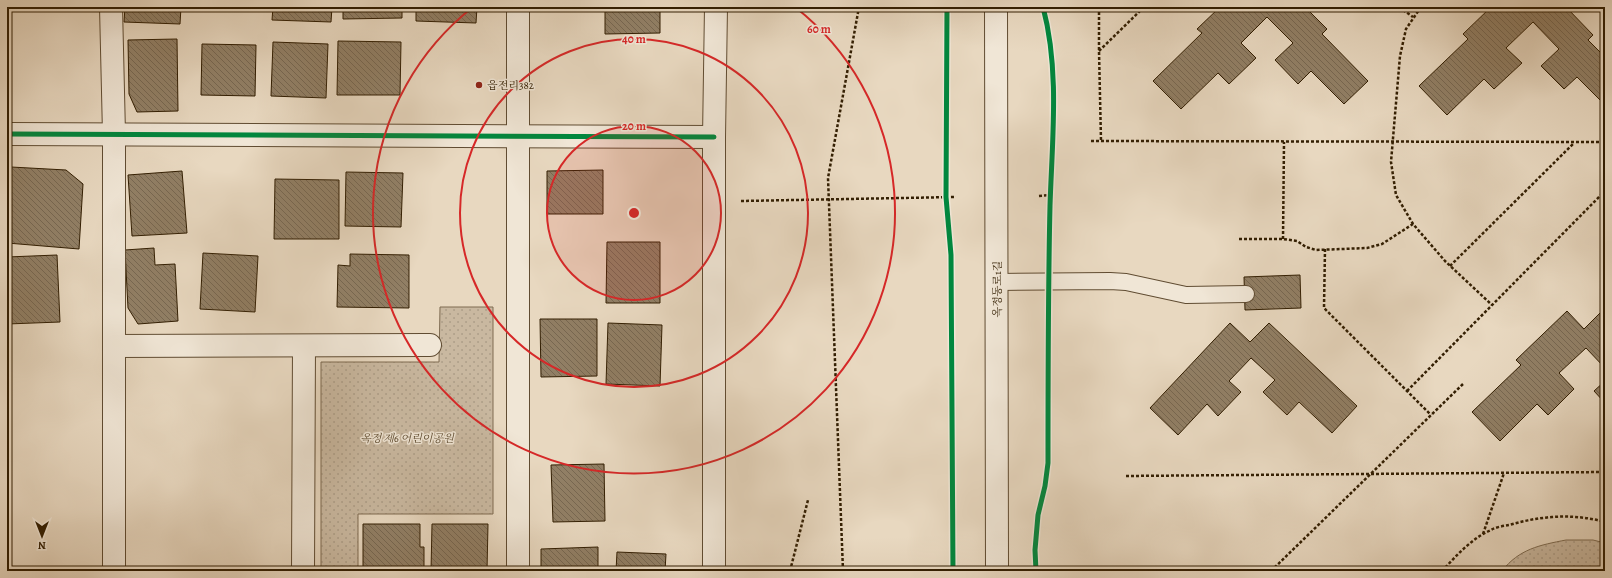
<svg xmlns="http://www.w3.org/2000/svg" width="1612" height="578" font-family="Alegreya,'Noto Serif KR',serif">
  <style>
    .green { fill: url(#green-dots); stroke: #7e6b51 }
    .building { fill: url(#building-back-hatch); stroke: #321e02 }
    .lines { fill: none; stroke-linecap: round; stroke-linejoin: round }
    .service-casing { stroke: #604c32; stroke-width: 18 }
    .minor-casing { stroke: #604c32; stroke-width: 24 }
    .path { stroke: #321e02; stroke-width: 2.5; stroke-dasharray: 3 2; stroke-linecap: butt }
    .service { stroke: #f0e6d6; stroke-width: 16 }
    .minor { stroke: #f0e6d6; stroke-width: 22 }
    .cycleway-casing { stroke: #f0e6d6; stroke-width: 8 }
    .cycleway { stroke: #00873e; stroke-width: 5 }
    .ring { fill: none; stroke: #d62828; stroke-width: 2 }
    .poi-dot { fill: #8f2418; stroke: #f0e6d6; stroke-width: 1.5 }
    .labels { text-anchor: middle; stroke-width: 3; stroke-linejoin: round; paint-order: stroke }
    .poi-label { font-size: 11px; fill: #321e02; stroke: #f0e6d6; text-anchor: start }
    .street-label { font-size: 11px; fill: #321e02; stroke: #f0e6d6 }
    .park-label { font-size: 11px; font-style: italic; fill: #5f4c31; stroke: #f0e6d6 }
    .centre { fill: #d62828; stroke: #f0e6d6; stroke-width: 2 }
    .ring-label { font-size: 12px; text-anchor: middle; font-weight: bold; fill: #d62828; stroke: #f0e6d6; stroke-width: 3; stroke-linejoin: round; paint-order: stroke }
  </style>
  <defs>
    <pattern id="green-dots" width="8" height="8" patternUnits="userSpaceOnUse"><rect width="8" height="8" fill="#c9b8a0"/><path d="M2 2h.1M6 6h.1" fill="none" stroke="#ad9e88" stroke-width="1.8" stroke-linecap="round"/></pattern>
    <pattern id="building-back-hatch" width="6" height="6" patternUnits="userSpaceOnUse"><rect width="6" height="6" fill="#917f65"/><path d="M-1 5l2 2M0 0l6 6M5-1l2 2" fill="none" stroke="#776751"/></pattern>
  </defs>
  <rect width="100%" height="100%" fill="#e8d8c0"/>
  <filter id="stains"><feTurbulence type="fractalNoise" baseFrequency=".005" numOctaves="4"/><feColorMatrix values="0 0 0 0 .2 0 0 0 0 .09 0 0 0 0 .02 0 0 0 .5 -.17"/></filter>
  <radialGradient id="worn" r=".72"><stop offset=".6" stop-color="#630" stop-opacity="0"/><stop offset="1" stop-color="#630" stop-opacity=".3"/></radialGradient>
  <g class="green">
    <path d="M440,307H493V514H358V571H321V362H439Z"/>
    <path d="M1566,540H1593L1605,543V571H1502C1519,549 1540,545 1566,540Z"/>
  </g>
  <g class="building">
    <path d="M125,7H181L180,24L124,22Z"/>
    <path d="M273,7H332L331,22L272,20Z"/>
    <path d="M343,7H402V18L343,19Z"/>
    <path d="M416,7H477L476,23L416,21Z"/>
    <path d="M605,7H635V11H660V33L605,34Z"/>
    <path d="M1220,7H1305L1327,29L1322,34L1368,81L1344,104L1311,71L1298,84L1275,60L1293,43L1267,17L1241,43L1256,58L1229,84L1218,73L1181,109L1153,81L1202,33L1197,29Z"/>
    <path d="M1491,7H1566L1593,35L1588,40L1605,57V105L1577,77L1564,89L1541,66L1559,49L1533,22L1506,48L1522,63L1494,89L1484,79L1447,115L1419,86L1468,39L1463,34Z"/>
    <path d="M177,39L178,111L137,112L129,94L128,40Z"/>
    <path d="M338,41L401,42L400,95H337Z"/>
    <path d="M273,42L328,44L326,98L271,96Z"/>
    <path d="M202,44L256,45L255,96L201,95Z"/>
    <path d="M11,167L66,170L83,184L79,249L7,243Z"/>
    <path d="M603,170V214H547V171Z"/>
    <path d="M182,171L187,233L132,236L128,175Z"/>
    <path d="M346,172L403,173L401,227L345,226Z"/>
    <path d="M275,179L339,180V239H274Z"/>
    <path d="M607,242H660V303H606Z"/>
    <path d="M154,248L155,265L175,264L178,321L138,324L128,308L125,250Z"/>
    <path d="M203,253L258,256L255,312L200,309Z"/>
    <path d="M350,254L409,255V308L337,307L338,265L350,266Z"/>
    <path d="M57,255L60,322L7,324V257Z"/>
    <path d="M1300,275L1301,308L1245,310L1244,277Z"/>
    <path d="M1567,311L1584,329L1600,313L1605,319V368L1586,348L1559,373L1574,389L1548,415L1537,404L1500,441L1472,412L1521,365L1516,360Z"/>
    <path d="M540,319H597V376L541,377Z"/>
    <path d="M608,323L662,325L660,386L606,384Z"/>
    <path d="M1230,323L1250,342L1269,323L1357,406L1332,433L1299,402L1287,415L1263,392L1275,380L1251,358L1229,381L1241,392L1218,416L1207,404L1178,435L1150,408Z"/>
    <path d="M1605,381V403L1594,391Z"/>
    <path d="M604,464L605,521L553,522L551,465Z"/>
    <path d="M363,524H420V547H424V571H363Z"/>
    <path d="M432,524H488L487,571H431Z"/>
    <path d="M598,547V571H541V549Z"/>
    <path d="M617,552L666,554L665,571H616Z"/>
  </g>
  <g class="lines">
    <g class="service-casing">
      <path id="service" d="M997,282L1110,281L1126,282L1186,295L1246,294"/>
    </g>
    <g class="minor-casing">
      <g id="minor">
        <path d="M111,7L114,134V571"/>
        <path d="M518,7V571"/>
        <path d="M996,7L997,571"/>
        <path d="M7,134L714,137"/>
        <path d="M114,346L430,345"/>
        <path d="M303,571L304,346"/>
        <path d="M714,571V137L716,7"/>
      </g>
    </g>
    <g class="path">
      <path d="M1099,7V51L1101,141"/>
      <path d="M1399,7L1413,17"/>
      <path d="M1421,7L1406,29L1400,56L1391,162L1396,195L1413,224L1445,261L1492,305"/>
      <path d="M1099,51L1144,7"/>
      <path d="M1091,141L1605,142"/>
      <path d="M1039,196L1050,195"/>
      <path d="M741,201L956,197"/>
      <path d="M1239,239H1283L1297,241L1306,247L1316,250L1367,248L1382,244L1413,224"/>
      <path d="M1283,239L1284,142"/>
      <path d="M1325,249L1324,308L1431,415"/>
      <path d="M1450,266L1574,143"/>
      <path d="M1407,391L1605,191"/>
      <path d="M1126,476L1605,472"/>
      <path d="M1483,534L1504,473"/>
      <path d="M790,571L808,500"/>
      <path d="M843,571L828,178L859,7"/>
      <path d="M1271,571L1464,383"/>
      <path d="M1442,571C1456,556 1472,538 1491,530C1496,527 1503,526 1509,525C1540,516 1573,513 1605,522"/>
    </g>
    <use href="#service" class="service"/>
    <use href="#minor" class="minor"/>
    <g class="cycleway-casing">
      <g id="cycleway">
        <path d="M947,7L946,197L951,255L953,571"/>
        <path d="M7,134L714,137"/>
        <path d="M1036,571L1035,550L1038,515L1045,486L1048,463C1048,377 1048,291 1050,206C1052,140 1060,71 1043,7"/>
      </g>
    </g>
    <use href="#cycleway" class="cycleway"/>
  </g>
  <circle cx="634" cy="213" r="87" fill="#d62828" fill-opacity=".12"/>
  <g class="ring">
    <circle cx="634" cy="213" r="87"/>
    <circle cx="634" cy="213" r="174"/>
    <path d="M795 7A261 261 0 1 1 473 7"/>
  </g>
  <circle class="poi-dot" cx="479" cy="85" r="4"/>
  <g class="labels">
    <g class="poi-label">
      <text x="487" y="89">읍전리382</text>
    </g>
    <g class="street-label">
      <text transform="translate(997 289) rotate(-90)" y="4">옥정동로1길</text>
    </g>
    <g class="park-label">
      <text x="407" y="442">옥정 제6 어린이공원</text>
    </g>
  </g>
  <circle cx="634" cy="213" r="6" class="centre"/>
  <g class="ring-label">
    <text x="819" y="33">60 m</text>
    <text x="634" y="43">40 m</text>
    <text x="634" y="130">20 m</text>
  </g>
  <rect width="1612" height="578" fill="none" stroke="#e8d8c0" stroke-width="24"/>
  <rect x="8" y="8" width="1596" height="562" fill="none" stroke="#321e02" stroke-width="2"/>
  <rect x="12" y="12" width="1588" height="554" fill="none" stroke="#321e02"/>
  <g transform="translate(42 536) rotate(180)" stroke="#f0e6d6" stroke-width="3" paint-order="stroke">
  <path d="M0-3L7 15L0 10L-7 15Z" fill="#321e02"/>
  <text y="-6" font-size="11" font-weight="bold" text-anchor="middle" fill="#321e02">N</text>
  </g>
  <rect width="100%" height="100%" filter="url(#stains)"/>
  <rect width="100%" height="100%" fill="url(#worn)"/>
</svg>
